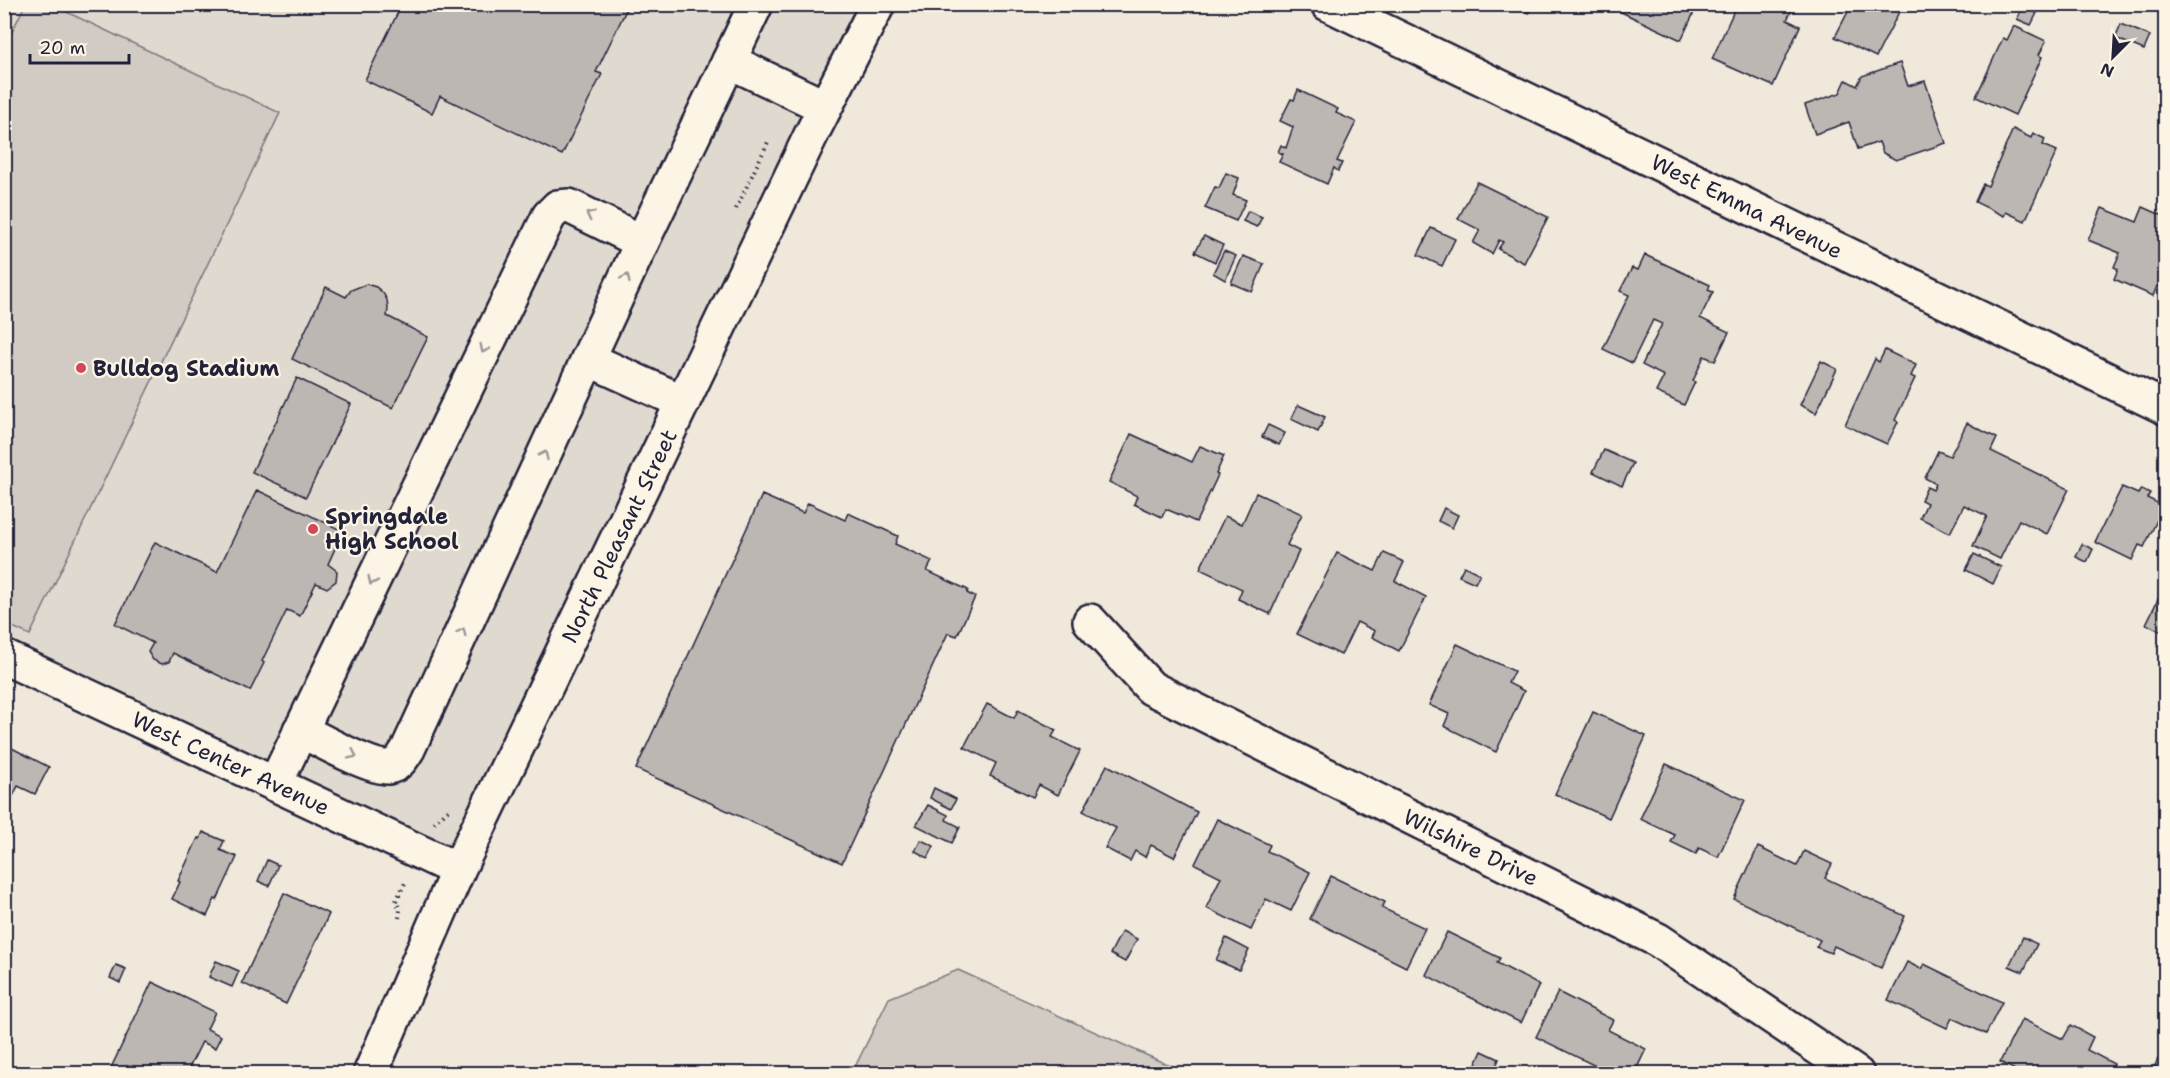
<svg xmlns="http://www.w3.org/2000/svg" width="2170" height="1078" font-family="'Shantell Sans',sans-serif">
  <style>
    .built { fill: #e0d9cf }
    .green { fill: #d1cbc3; stroke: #7a767f; stroke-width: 1.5 }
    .building { fill: #bcb7b3; stroke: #22223b; stroke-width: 1.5 }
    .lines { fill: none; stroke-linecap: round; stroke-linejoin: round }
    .minor-casing { stroke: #22223b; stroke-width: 38 }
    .path { stroke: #22223b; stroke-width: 4; stroke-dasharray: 1.5 4.5; stroke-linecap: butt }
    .minor { stroke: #fcf5e5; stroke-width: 33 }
    .oneway { stroke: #9a9698 }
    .poi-dot { fill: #d1495b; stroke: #fcf5e5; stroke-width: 2 }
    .labels { text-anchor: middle; stroke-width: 4.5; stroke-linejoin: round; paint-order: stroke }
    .street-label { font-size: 22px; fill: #22223b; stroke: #fcf5e5 }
    .poi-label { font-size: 22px; font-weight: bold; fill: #22223b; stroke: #fcf5e5; text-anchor: start }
  </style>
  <rect width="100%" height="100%" fill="#efe8db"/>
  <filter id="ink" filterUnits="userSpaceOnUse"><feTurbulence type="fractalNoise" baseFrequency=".0167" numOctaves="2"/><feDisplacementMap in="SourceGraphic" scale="12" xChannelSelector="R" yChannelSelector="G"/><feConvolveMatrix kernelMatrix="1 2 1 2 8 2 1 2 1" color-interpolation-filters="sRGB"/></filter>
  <g filter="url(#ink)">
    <path class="built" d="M5,5H878L458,870L5,657Z"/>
    <g class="green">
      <path d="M25,5H52L280,113L30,635L4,623V48Z"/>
      <path d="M958,970L1186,1073H852L889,998Z"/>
    </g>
    <g class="building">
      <path d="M402,4H629L596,72L602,74L562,155L440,96L432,113L365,80Z"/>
      <path d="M1511,4H1532L1529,13Z"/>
      <path d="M1618,4H1698L1681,40L1619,11L1621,6Z"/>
      <path d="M1737,4H1781L1792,9L1787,20L1800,26L1773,86L1712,59Z"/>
      <path d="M1852,4H1903L1876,57L1835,37Z"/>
      <path d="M2023,7L2037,13L2031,25L2017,19Z"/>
      <path d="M2121,24L2150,36L2144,50L2115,38Z"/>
      <path d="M2014,26L2046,41L2039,55L2042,57L2015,115L1976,97L2003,38L2007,40Z"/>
      <path d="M1900,63L1908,86L1925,81L1946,143L1896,160L1883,153L1879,142L1858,149L1849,122L1815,134L1805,105L1840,93L1846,80L1857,86L1862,76Z"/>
      <path d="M1298,90L1338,109L1336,113L1356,122L1337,161L1342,163L1338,171L1334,168L1327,184L1279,162L1283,154L1278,152L1281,145L1286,148L1293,127L1280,121L1291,99L1294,100Z"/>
      <path d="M2013,129L2031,138L2033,133L2045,139L2043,145L2057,151L2025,221L2006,212L2004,216L1975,202L1983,184L1988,186Z"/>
      <path d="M1226,173L1239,178L1233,195L1246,200L1236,221L1205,208L1215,187L1219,188Z"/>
      <path d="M1477,182L1548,217L1524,263L1498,249L1503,242L1499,240L1492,254L1473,243L1480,230L1458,219Z"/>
      <path d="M2143,207L2166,217V283L2163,289L2157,286L2153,296L2114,279L2118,269L2114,267L2120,253L2088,240L2102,208L2137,222Z"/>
      <path d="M1248,211L1262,217L1257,227L1243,221Z"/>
      <path d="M1431,228L1455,239L1442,266L1418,255Z"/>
      <path d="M1204,236L1223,245L1215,262L1195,252Z"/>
      <path d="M1224,251L1236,256L1225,280L1213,273Z"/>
      <path d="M1645,255L1710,285L1708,290L1713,292L1700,318L1729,332L1715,361L1704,356L1693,381L1695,382L1684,405L1656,392L1664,376L1642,365L1662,324L1653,320L1632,363L1603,349L1629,295L1620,291L1632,268L1638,270Z"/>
      <path d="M1243,256L1264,264L1252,292L1231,283Z"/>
      <path d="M366,284L376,287L383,293L387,300L388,309L387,316L428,337L393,408L292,359L326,287L346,297L351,290Z"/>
      <path d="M1885,350L1916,365L1911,376L1915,378L1895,420L1898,422L1887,444L1845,425L1875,359L1879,362Z"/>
      <path d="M1821,361L1837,369L1816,413L1800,405Z"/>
      <path d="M297,378L351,404L306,497L252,472Z"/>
      <path d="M1298,405L1325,417L1318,432L1291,419Z"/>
      <path d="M1967,423L1997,438L1991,451L2069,489L2047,534L2019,520L2000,559L1973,546L1987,516L1964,505L1950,533L1920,518L1927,503L1921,500L1927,487L1933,490L1936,484L1925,478L1938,451L1950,456Z"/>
      <path d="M1268,425L1285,433L1279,445L1262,437Z"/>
      <path d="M1131,434L1192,462L1200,446L1224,456L1216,474L1218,475L1196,522L1166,509L1162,517L1134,504L1137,496L1109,482Z"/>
      <path d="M1604,450L1633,463L1622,486L1593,472Z"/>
      <path d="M2122,487L2138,494L2141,489L2150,493L2147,498L2164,506L2144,547L2139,545L2132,560L2095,542Z"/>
      <path d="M257,490L343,531L328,564L337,571L336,581L327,588L316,583L300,616L287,610L262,661L264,663L250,691L173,653L169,662L162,664L153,660L148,652L153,643L115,624L155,542L217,572Z"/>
      <path d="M1256,493L1302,514L1287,545L1299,551L1270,614L1238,599L1242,589L1200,569L1225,516L1242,524Z"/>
      <path d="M762,495L803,513L808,503L845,520L848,513L898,536L895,544L932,561L927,571L968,590L967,593L975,597L957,636L948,633L842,863L636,769Z"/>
      <path d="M1444,508L1458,515L1452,528L1438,521Z"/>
      <path d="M2082,544L2093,549L2087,562L2076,557Z"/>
      <path d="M1337,553L1375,571L1384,553L1404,562L1395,581L1426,597L1399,651L1372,637L1375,631L1357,622L1341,655L1297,634Z"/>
      <path d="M1974,554L2001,567L1993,584L1966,570Z"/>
      <path d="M1464,566L1480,574L1475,583L1459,576Z"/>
      <path d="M2162,591L2166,593V634L2146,624Z"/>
      <path d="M1457,644L1514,671L1508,683L1524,691L1496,752L1444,726L1449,714L1429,705Z"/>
      <path d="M987,704L1014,718L1018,710L1056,730L1052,737L1080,751L1058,795L1039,785L1033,797L990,776L996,763L964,747Z"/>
      <path d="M1593,712L1646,736L1609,818L1555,794Z"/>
      <path d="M4,744L49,767L35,794L18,786L13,796L4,792Z"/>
      <path d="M1666,764L1745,800L1718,857L1699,848L1696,854L1671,842L1675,835L1640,819Z"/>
      <path d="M1107,765L1197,812L1174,857L1151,845L1145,857L1135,851L1130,861L1105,848L1116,828L1083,811Z"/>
      <path d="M934,788L956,799L951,809L930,798Z"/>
      <path d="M928,805L948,815L946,820L960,827L952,843L916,825Z"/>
      <path d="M1217,819L1270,845L1267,851L1310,872L1291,911L1266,899L1251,930L1206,908L1221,877L1195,864Z"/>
      <path d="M203,832L224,841L220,850L237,857L217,900L215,899L207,916L172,899L180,882L178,881L198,838L200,839Z"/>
      <path d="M921,840L934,846L928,858L915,851Z"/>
      <path d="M1758,847L1797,866L1804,851L1832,864L1825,878L1905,916L1881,968L1834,946L1831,953L1816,947L1820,940L1734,899Z"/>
      <path d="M267,860L278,865L269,886L258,881Z"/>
      <path d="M1331,876L1385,902L1382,908L1425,928L1406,967L1310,919Z"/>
      <path d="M284,893L329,914L286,1004L242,983Z"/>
      <path d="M1122,931L1137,939L1125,962L1110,954Z"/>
      <path d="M1447,932L1500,958L1497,963L1539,985L1521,1023L1426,975Z"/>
      <path d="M2023,937L2037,944L2023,972L2009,966Z"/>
      <path d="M1226,938L1249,950L1239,970L1216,960Z"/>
      <path d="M216,961L239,971L232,987L209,977Z"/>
      <path d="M1907,962L1921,969L1924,964L2002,1002L1986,1034L1952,1018L1947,1028L1888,1000Z"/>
      <path d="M116,965L126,969L120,983L110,978Z"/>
      <path d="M152,982L215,1012L207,1029L221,1036L215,1048L202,1042L186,1074H108Z"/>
      <path d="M1558,992L1613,1020L1608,1030L1646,1049L1634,1074H1602L1604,1070L1536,1037Z"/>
      <path d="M2022,1019L2063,1039L2071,1025L2093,1037L2087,1050L2114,1064L2109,1074H2022L2000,1062Z"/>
      <path d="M1482,1051L1499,1059L1493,1074H1477L1473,1071Z"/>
      <path d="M2158,1059L2166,1063V1074H2151Z"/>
    </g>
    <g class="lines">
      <g class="minor-casing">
        <g id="minor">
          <path d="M756,4L729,61L825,107"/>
          <path d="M1328,4L2166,408"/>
          <path d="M588,359L683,402"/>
          <path d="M1090,621L1151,688L1658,940L1857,1074"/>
          <path d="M4,657L458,870"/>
          <path d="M300,730C319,739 369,768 388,767C398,766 403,757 408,749L642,242L729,61"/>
          <path d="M275,784L549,216L558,207L569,206L642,242"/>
          <path d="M370,1074L458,870L811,135L878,4"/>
        </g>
      </g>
      <g class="path">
        <path d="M736,209L769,140"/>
        <path d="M434,823L448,810"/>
        <path d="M399,918L400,910L396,901L406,881"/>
      </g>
      <use href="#minor" class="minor"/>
    </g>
    <defs><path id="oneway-chevron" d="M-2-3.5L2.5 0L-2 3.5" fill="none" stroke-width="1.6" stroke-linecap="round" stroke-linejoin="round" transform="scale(1.5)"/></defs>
    <g class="oneway">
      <use href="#oneway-chevron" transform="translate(590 215) rotate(-153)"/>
      <use href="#oneway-chevron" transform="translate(626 278) rotate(-65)"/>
      <use href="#oneway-chevron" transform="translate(484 349) rotate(116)"/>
      <use href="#oneway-chevron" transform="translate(544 455) rotate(-65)"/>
      <use href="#oneway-chevron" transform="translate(372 581) rotate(116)"/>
      <use href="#oneway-chevron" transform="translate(462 632) rotate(-65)"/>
      <use href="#oneway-chevron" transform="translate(353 755) rotate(26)"/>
    </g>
  </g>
  <g class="poi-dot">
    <circle cx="81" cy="368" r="6"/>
    <circle cx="313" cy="529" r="6"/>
  </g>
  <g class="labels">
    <g class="street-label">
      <text transform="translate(1747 206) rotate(26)" y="8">West Emma Avenue</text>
      <text transform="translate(619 536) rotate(-64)" y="8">North Pleasant Street</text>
      <text transform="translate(231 763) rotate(25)" y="8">West Center Avenue</text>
      <text transform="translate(1471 847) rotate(26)" y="8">Wilshire Drive</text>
    </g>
    <g class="poi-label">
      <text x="93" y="376">Bulldog Stadium</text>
      <text x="325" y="524">Springdale<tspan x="325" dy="25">High School</tspan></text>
    </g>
  </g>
  <rect width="2170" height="1078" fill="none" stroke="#fcf5e5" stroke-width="24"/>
  <rect x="12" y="12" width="2146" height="1054" fill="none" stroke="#22223b" stroke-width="2" filter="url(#ink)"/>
  <g transform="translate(2113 57) rotate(204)" stroke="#fcf5e5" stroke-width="4.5" paint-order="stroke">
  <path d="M0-4.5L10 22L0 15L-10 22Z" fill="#22223b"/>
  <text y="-9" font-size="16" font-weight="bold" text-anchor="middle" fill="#22223b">N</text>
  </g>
  <path d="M30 54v9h99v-9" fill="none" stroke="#22223b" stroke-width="3"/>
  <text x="39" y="54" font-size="18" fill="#22223b" stroke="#fcf5e5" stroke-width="4.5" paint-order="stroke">20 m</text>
</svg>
